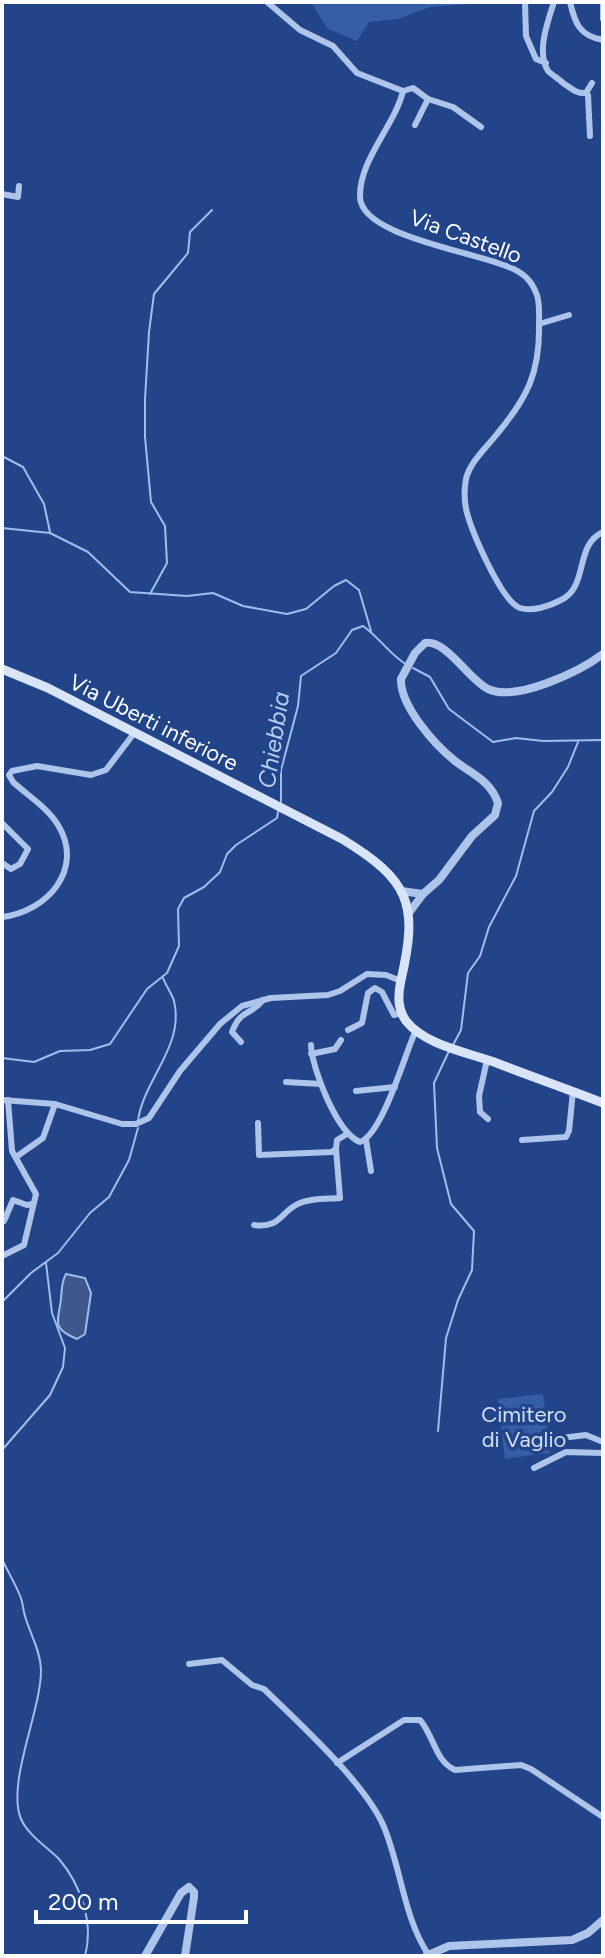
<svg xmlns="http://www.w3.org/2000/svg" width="605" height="1958" font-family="Figtree,sans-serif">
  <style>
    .green { fill: #365ea7 }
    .water { fill: #3e588b; stroke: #a2bdec; stroke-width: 2 }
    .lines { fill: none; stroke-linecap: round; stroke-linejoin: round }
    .stream { stroke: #a2bdec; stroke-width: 2 }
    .minor { stroke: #aec4eb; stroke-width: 6 }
    .tertiary { stroke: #aec4eb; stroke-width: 8 }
    .secondary { stroke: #dae4f8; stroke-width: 9 }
    .labels { text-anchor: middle; stroke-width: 7; stroke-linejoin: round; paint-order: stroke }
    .street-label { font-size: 22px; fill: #fff; stroke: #22458a }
    .park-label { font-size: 22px; fill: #d3e0f8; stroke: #22458a }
    .water-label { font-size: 24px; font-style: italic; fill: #bacef2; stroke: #22458a }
  </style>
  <rect width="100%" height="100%" fill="#22458a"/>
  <g class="green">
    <path d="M311,2H499L430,7L398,19L369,22L357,41L328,29Z"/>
    <path d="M543,1394L550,1453L505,1459L498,1399Z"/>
  </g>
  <path class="water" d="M66,1274L85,1278L91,1293L85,1334L77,1339C51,1328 58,1323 61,1299C62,1289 61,1283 66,1274Z"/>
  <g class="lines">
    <g class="stream">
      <path d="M2,456L23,467L44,504L50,532"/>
      <path d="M2,528L50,533L88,552L130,592L187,596L213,593L243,606L287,614L306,609L334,586L346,580L359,590L371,631"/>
      <path d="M150,594L167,563L165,526L151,502L145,437V399L149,332L154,294L188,253L190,232L212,210"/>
      <path d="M413,668L430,677L449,709L493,742L516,738L543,741L603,740"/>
      <path d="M281,802V770L298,706L301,676L336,653L352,630L363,626C380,638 390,655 407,665"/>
      <path d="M453,1045L461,1030L468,973L480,956L489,927L516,876L534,811L552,792L568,767L578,742"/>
      <path d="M2,1058L34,1062L60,1051L90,1050L110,1044L147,989L167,973L179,946L178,909L184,898L204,887L220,872L227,854L236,845L277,818L278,812"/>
      <path d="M138,1121C143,1080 185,1046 174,1001C172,994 166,986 163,978"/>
      <path d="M2,1302L31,1273L58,1253L90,1213L109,1197L129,1160L138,1128"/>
      <path d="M438,1431L446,1338L458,1300L472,1270L474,1231L451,1204L437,1148L434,1083L449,1051"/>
      <path d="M2,1450L50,1395L63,1367L65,1348L52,1313L46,1263"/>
      <path d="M2,1559C8,1572 16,1585 21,1598C23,1604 23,1610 25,1616C30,1634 40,1649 41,1669C42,1709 6,1783 21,1819C28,1835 47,1847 59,1859C81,1885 94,1923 85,1956"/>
    </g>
    <g class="minor">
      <path d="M267,2L300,30L333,46L357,73L403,91C395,125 359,160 360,197C361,239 490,253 519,272C529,278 533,285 537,295C540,305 539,315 539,325C540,373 527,398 497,434C486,448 470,462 466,479C464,489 464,498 466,509C471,530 501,601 520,608C532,612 550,606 561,600C589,587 574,545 603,532"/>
      <path d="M525,2L526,36L536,59L546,63"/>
      <path d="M554,2C548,21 536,52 548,71C552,75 559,79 563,83C571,88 576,94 586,93"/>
      <path d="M570,2C575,24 580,36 603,40"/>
      <path d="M603,2V19"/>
      <path d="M403,91L413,88L428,99L453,107L481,127"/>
      <path d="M415,125L428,99"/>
      <path d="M590,136L588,95L586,93L592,83"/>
      <path d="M2,194L18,197L19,186"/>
      <path d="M539,324L569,315"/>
      <path d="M2,823L28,849L20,864L11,869L2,863"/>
      <path d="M2,917C47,912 85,869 58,825C48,808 27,795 13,782L9,775L12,771L37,766L91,775L106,770L135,732"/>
      <path d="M348,1030L362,1023L368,993L375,988L382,992L394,1015L402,1013"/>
      <path d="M241,1042L232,1032C241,1008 251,1016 263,1000"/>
      <path d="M311,1045C312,1069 337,1133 360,1142C383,1134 405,1053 416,1030"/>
      <path d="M311,1054L335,1049L341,1040"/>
      <path d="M487,1060L479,1096L480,1112L488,1119"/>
      <path d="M286,1082L321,1084"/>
      <path d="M356,1091L395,1087"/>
      <path d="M2,1100L55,1104L122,1124H136L149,1118L180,1071L220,1024L242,1006L271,998L328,995L340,991L367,974L386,975L401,981"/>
      <path d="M258,1123L259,1155L332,1152L336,1149L337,1140L347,1134"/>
      <path d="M366,1140L371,1171"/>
      <path d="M522,1140L566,1137L569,1131L573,1091"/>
      <path d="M16,1157L43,1138L55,1104"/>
      <path d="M4,1221L13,1200L27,1205L33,1204"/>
      <path d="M254,1225C281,1229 280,1211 300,1203C311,1198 327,1199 340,1198L336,1149"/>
      <path d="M2,1256L24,1245L36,1194L12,1151L8,1100"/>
      <path d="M553,1439L586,1435L603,1442"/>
      <path d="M534,1468L566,1452L603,1453"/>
      <path d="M189,1664L222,1660L252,1685L264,1689C299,1723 366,1784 384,1827C401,1868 404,1918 428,1954"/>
      <path d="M337,1763L404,1720H420C434,1736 435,1761 455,1770L521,1765L531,1769L603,1817"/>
    </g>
    <g class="tertiary">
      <path d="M401,891L423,894"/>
      <path d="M409,913L423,894L439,880L472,836L495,815L498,803C491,781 472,774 455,761C435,745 400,706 401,679L415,653L425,643C446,639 468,679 488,689C516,702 579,672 603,654"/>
      <path d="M145,1956L181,1893L189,1887L194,1892V1897L185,1956"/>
      <path d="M426,1956L449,1946L572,1940L588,1933L603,1920"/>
    </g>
    <path class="secondary" d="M2,669L48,688L342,839C409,880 419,903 401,980C398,994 397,1008 406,1021C425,1045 466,1052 494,1062C530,1076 567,1089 603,1103"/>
  </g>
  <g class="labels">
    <g class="street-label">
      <text transform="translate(466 236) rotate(20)" y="8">Via Castello</text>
      <text transform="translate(154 722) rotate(27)" y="8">Via Uberti inferiore</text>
    </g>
    <g class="park-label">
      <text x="524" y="1422">Cimitero<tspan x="524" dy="25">di Vaglio</tspan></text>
    </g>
    <g class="water-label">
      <text transform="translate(274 740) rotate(-81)" y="8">Chiebbia</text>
    </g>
  </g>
  <rect width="605" height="1958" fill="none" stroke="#ffffff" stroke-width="8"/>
  <path d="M36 1910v12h210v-12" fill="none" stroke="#ffffff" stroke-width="4"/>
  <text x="48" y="1910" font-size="24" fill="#ffffff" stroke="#22458a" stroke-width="6" paint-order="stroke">200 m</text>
</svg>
